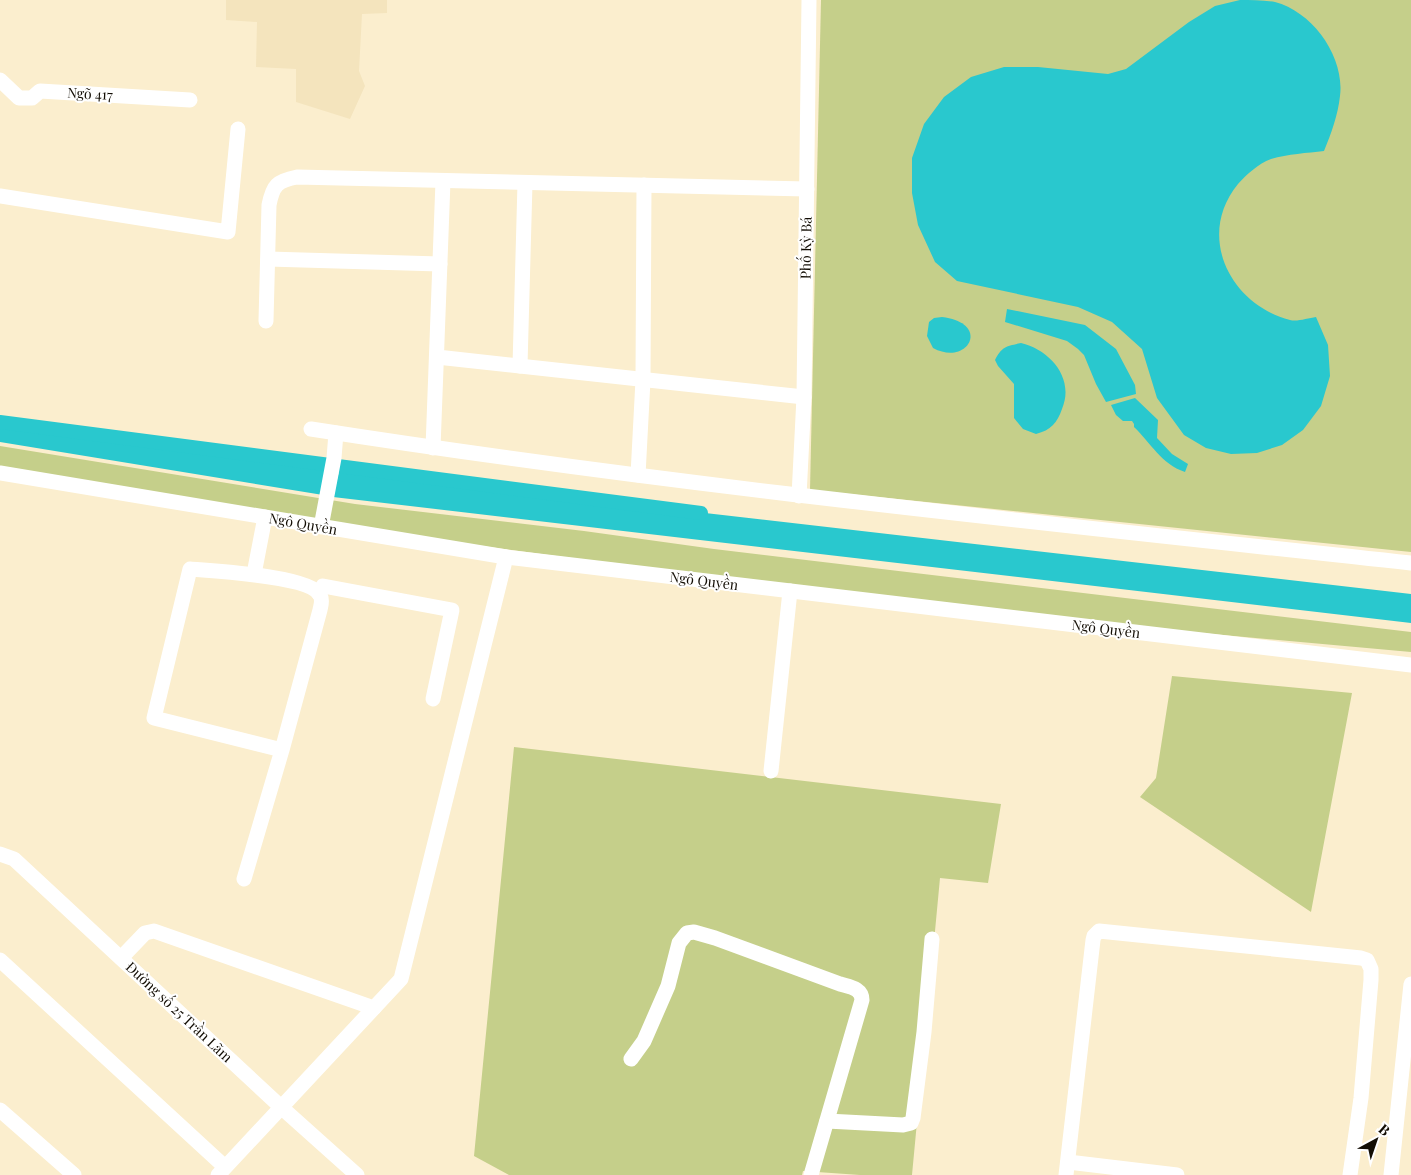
<svg xmlns="http://www.w3.org/2000/svg" width="1411" height="1175" font-family="'Playfair Display',serif">
  <style>
    .built { fill: #f4e4bd }
    .green { fill: #c5cf8a }
    .water { fill: #29c8ce }
    .lines { fill: none; stroke-linecap: round; stroke-linejoin: round }
    .canal { stroke: #29c8ce; stroke-width: 14 }
    .minor { stroke: #fff; stroke-width: 15 }
    .labels { text-anchor: middle; stroke-width: 4; stroke-linejoin: round; paint-order: stroke }
    .street-label { font-size: 14px; fill: #120d04; stroke: #fff }
  </style>
  <rect width="100%" height="100%" fill="#fbeece"/>
  <path class="built" d="M226,0H387V13L362,14L359,71L365,86L350,119L296,102V69L256,67L257,22L226,20Z"/>
  <g class="green">
    <path d="M821,0H1411V552L810,490Z"/>
    <path d="M0,446L355,504L584,531L714,549L1411,632V652L1168,630L608,563L414,537L0,466Z"/>
    <path d="M1172,676L1352,693L1311,912L1140,797L1156,778Z"/>
    <path d="M514,747L1001,804L988,883L940,878L912,1175H860L803,1171L802,1175H509L474,1156Z"/>
  </g>
  <g class="water">
    <path d="M1240,0C1251,0 1264,0 1275,2C1313,12 1345,57 1340,96C1338,115 1331,134 1324,151C1307,153 1288,154 1271,159C1258,164 1247,174 1238,184C1196,235 1229,304 1290,320C1297,322 1308,318 1316,317L1328,345L1330,376L1321,406L1303,430L1282,445L1257,453L1231,454L1206,448L1184,435L1157,398L1142,349L1112,322L1078,307L957,281L935,262L918,225L912,193V158L924,124L944,97L971,77L1004,67H1038L1108,74L1126,69L1189,22L1215,6Z"/>
    <path d="M1007,309L1085,325L1116,349L1135,385L1136,394L1106,402L1096,384L1084,355L1078,349L1067,341L1005,322Z"/>
    <path d="M942,317C992,323 968,367 933,348L927,336L929,322L934,318Z"/>
    <path d="M1021,343C1050,350 1075,378 1062,409C1057,423 1051,430 1036,434L1023,429L1014,418V384L998,366L995,360C1002,346 1007,346 1021,343Z"/>
    <path d="M1135,398L1158,420L1157,438L1172,454L1188,464L1185,472C1161,464 1151,443 1134,427V424L1132,421H1123L1116,415L1111,405Z"/>
    <path d="M0,422L326,464L323,495L0,442Z"/>
    <path d="M339,471L1411,594V623L333,497Z"/>
  </g>
  <g class="lines">
    <path class="canal" d="M0,422L701,513"/>
    <g class="minor">
      <path d="M0,80L19,98H32L40,91L190,100"/>
      <path d="M0,196L228,232L238,129"/>
      <path d="M268,259L440,264"/>
      <path d="M266,321L269,205C273,185 277,181 297,177L807,189"/>
      <path d="M437,357L804,397"/>
      <path d="M520,366L525,183"/>
      <path d="M311,429C676,486 1044,523 1411,563"/>
      <path d="M433,448L443,181"/>
      <path d="M0,473L506,557L1411,665"/>
      <path d="M638,475L643,380L644,185"/>
      <path d="M799,496L804,397L809,0"/>
      <path d="M321,527L334,458L336,433"/>
      <path d="M254,574L265,517"/>
      <path d="M319,594L323,586L452,610L433,699"/>
      <path d="M771,771L790,591"/>
      <path d="M0,854L14,859L281,1107L357,1175"/>
      <path d="M244,879L282,750L154,718L190,569C213,571 310,576 320,595C323,600 321,605 320,610L282,750"/>
      <path d="M121,958L145,933L154,931L374,1008"/>
      <path d="M0,960L225,1167"/>
      <path d="M631,1059L644,1041L668,986L679,943L687,933L694,932L715,938L840,984C850,987 862,988 862,1000L811,1175"/>
      <path d="M0,1110L74,1175"/>
      <path d="M827,1121L903,1125L911,1123L913,1118L924,1032L932,939"/>
      <path d="M1068,1162L1177,1175"/>
      <path d="M218,1175L401,979L506,557"/>
      <path d="M1066,1175L1093,940L1094,936L1099,931L1361,958L1367,960L1371,969V980L1361,1098L1350,1175"/>
      <path d="M1391,1175L1411,984"/>
    </g>
  </g>
  <g class="labels">
    <g class="street-label">
      <text transform="translate(90 94) rotate(3)" y="5">Ngõ 417</text>
      <text transform="translate(806 248) rotate(-89)" y="5">Phố Kỳ Bá</text>
      <text transform="translate(303 524) rotate(10)" y="5">Ngô Quyền</text>
      <text transform="translate(704 581) rotate(7)" y="5">Ngô Quyền</text>
      <text transform="translate(1106 629) rotate(7)" y="5">Ngô Quyền</text>
      <text transform="translate(179 1012) rotate(43)" y="5">Đường số 25 Trần Lãm</text>
    </g>
  </g>
  <g transform="translate(1376 1140) rotate(40)" stroke="#ffffff" stroke-width="4" paint-order="stroke">
  <path d="M0-4L9 19L0 12L-9 19Z" fill="#120d04"/>
  <text y="-8" font-size="14" font-weight="bold" text-anchor="middle" fill="#120d04">B</text>
  </g>
</svg>
